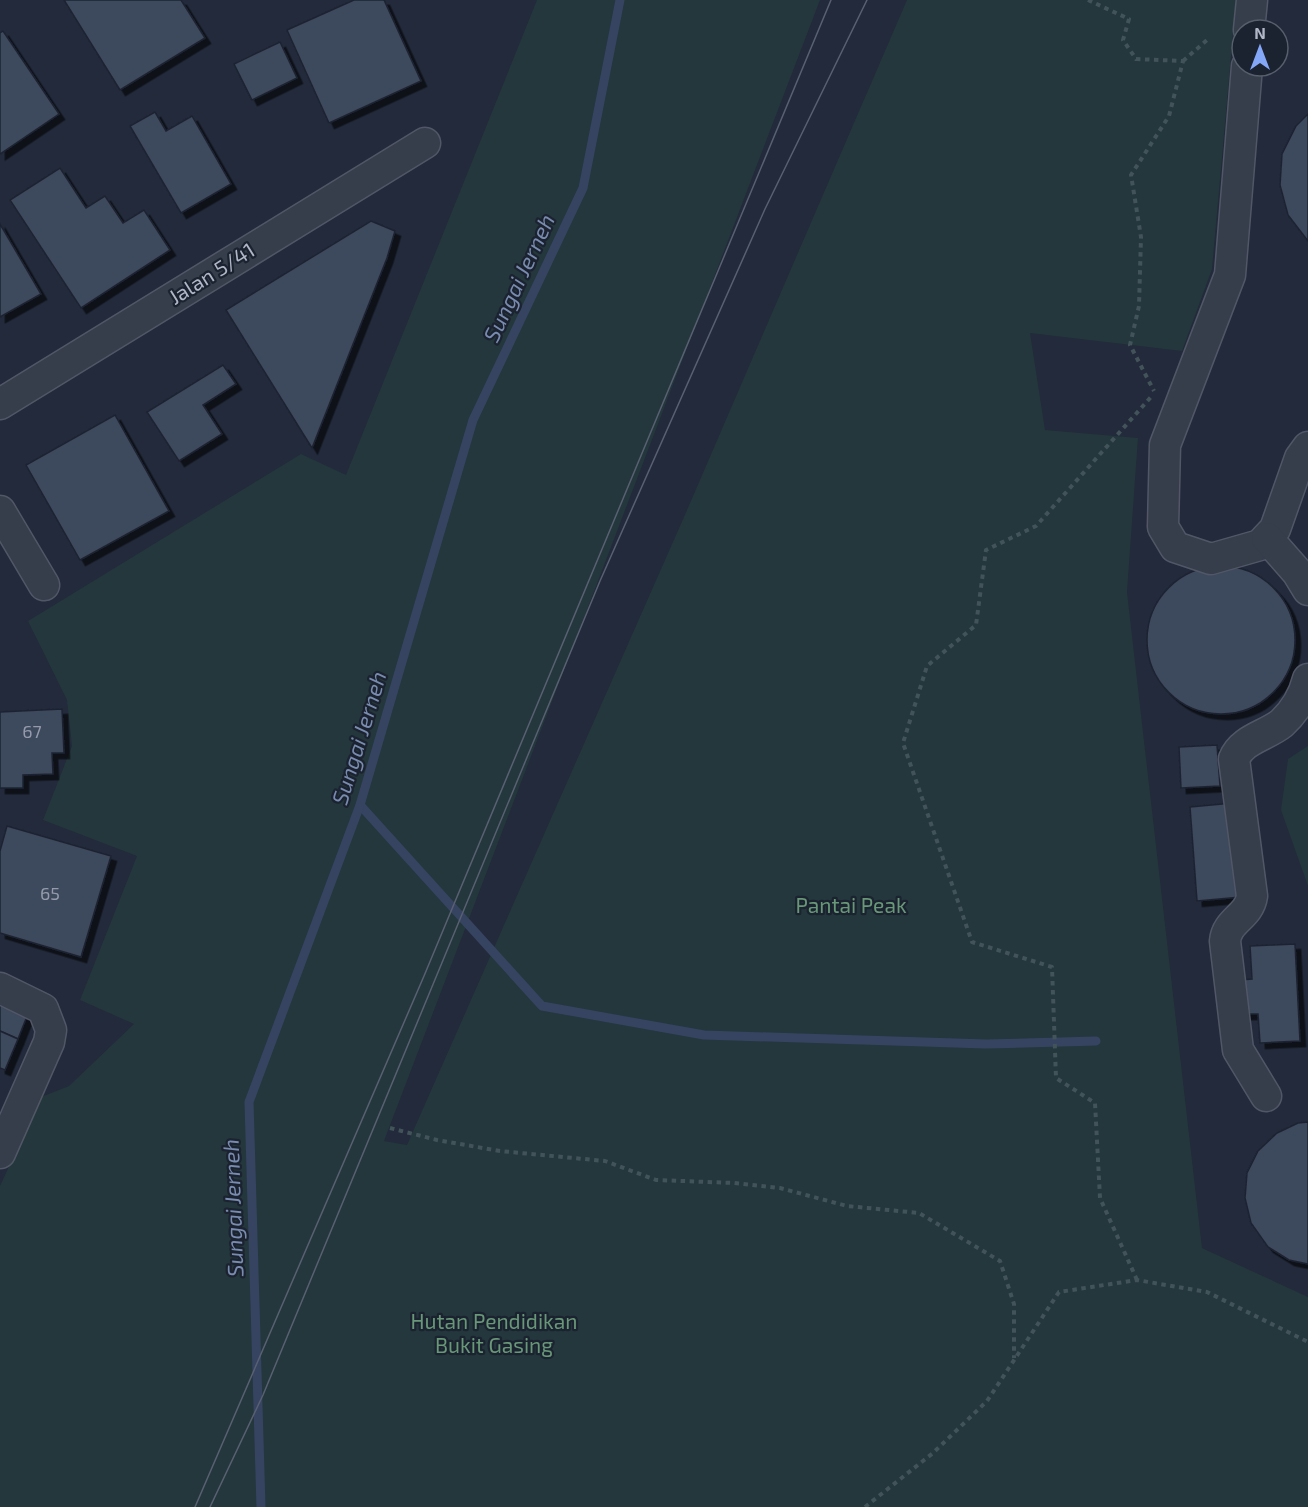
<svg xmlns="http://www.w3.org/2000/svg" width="1308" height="1507" font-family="'Exo 2',sans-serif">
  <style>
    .green { fill: #24373c }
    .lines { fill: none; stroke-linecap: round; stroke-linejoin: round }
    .stream { stroke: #364462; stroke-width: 9 }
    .building { fill: #3e485b; stroke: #1d2432; stroke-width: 1.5; filter: url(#shadow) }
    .minor-casing { stroke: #515766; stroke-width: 33 }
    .path { stroke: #425459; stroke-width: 4; stroke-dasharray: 4.5 4.5; stroke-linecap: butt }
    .minor { stroke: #363d4b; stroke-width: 30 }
    .tram { stroke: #586072; stroke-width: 1.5 }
    .labels { text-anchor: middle; stroke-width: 4.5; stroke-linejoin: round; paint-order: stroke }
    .number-label { font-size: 18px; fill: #949bac }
    .street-label { font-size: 21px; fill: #b1b7c7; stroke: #1b2230 }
    .park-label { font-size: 21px; fill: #689877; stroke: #1b2230 }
    .water-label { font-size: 22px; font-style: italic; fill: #798baf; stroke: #1b2230 }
  </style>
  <defs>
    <filter id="shadow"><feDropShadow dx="5.5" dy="5.5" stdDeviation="0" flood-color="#0009"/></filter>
  </defs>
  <rect width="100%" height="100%" fill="#222a3b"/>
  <g class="green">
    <path d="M537,0H820L384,1141L407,1145L684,517L907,0H1236L1212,269L1182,351L1030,333L1045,430L1138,438L1127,592L1202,1248L1308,1297V1507H0V1186L41,1097L69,1086L134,1024L80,1000L137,856L43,820L72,746L67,700L28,621L301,454L346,475Z"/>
    <path d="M1308,746V886L1281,810L1288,759Z"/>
  </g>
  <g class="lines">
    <g class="stream">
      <path d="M360,805L542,1006L704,1035L986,1044L1096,1041"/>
      <path d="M261,1507L249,1102L360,805L473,420L583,188L620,0"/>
    </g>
  </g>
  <g class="building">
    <path d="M64,0H181L205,38L120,90Z"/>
    <path d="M354,0H384L421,81L329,123L287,30Z"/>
    <path d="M3,31L59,114L0,154V33Z"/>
    <path d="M280,42L297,78L252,100L234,64Z"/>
    <path d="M155,112L166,131L192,116L231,184L181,213L130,126Z"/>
    <path d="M1308,114V241L1288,215L1280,185L1282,154L1296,126Z"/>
    <path d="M60,168L86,208L105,196L123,223L144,210L170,250L81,308L10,200Z"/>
    <path d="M371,221L395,231L387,258L312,448L226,310Z"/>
    <path d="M0,224L41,294L0,317Z"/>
    <path d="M223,365L236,384L203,405L222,434L179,461L147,412Z"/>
    <path d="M115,415L169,511L80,560L26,465Z"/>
    <circle cx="1221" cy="640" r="74"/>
    <path d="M62,709L64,753H52L53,774L23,775V788H0V712Z"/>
    <path d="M1217,745L1220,786L1181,788L1179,747Z"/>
    <path d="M1233,803L1241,897L1197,901L1190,807Z"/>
    <path d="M7,826L111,856L81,957L0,933V851Z"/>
    <path d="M1295,944L1300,1041L1260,1043L1258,1014H1240L1239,980L1252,979L1250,946Z"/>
    <path d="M0,994L31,1006L18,1039L0,1031Z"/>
    <path d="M0,1031L18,1039L5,1070L0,1068Z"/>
    <path d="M1308,1122V1264L1289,1260L1268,1247L1251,1223L1245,1198L1247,1173L1258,1151L1277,1133L1298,1123Z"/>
  </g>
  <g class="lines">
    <g class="minor-casing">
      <g id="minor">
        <path d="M1249,30L1252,0"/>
        <path d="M1247,66L1230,275L1165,445L1163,527L1175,547L1211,559L1260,545L1275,529L1300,458L1308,447"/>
        <path d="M0,404L425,143"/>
        <path d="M0,511L44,585"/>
        <path d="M1267,538L1297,572L1308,590"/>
        <path d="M0,988L43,1009L51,1030L49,1042L0,1153"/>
        <path d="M1266,1096L1238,1050L1225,941C1227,920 1249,917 1252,896L1234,759C1242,739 1266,736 1282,723C1295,711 1304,695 1308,679"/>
      </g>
    </g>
    <g class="path">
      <path d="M1088,0L1129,19L1123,40L1136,59L1183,61L1169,116L1131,175L1141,237L1139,306L1130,345L1154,391"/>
      <path d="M1183,61L1207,40"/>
      <path d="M390,1128L437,1140L500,1151L605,1161L656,1180L734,1183L780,1188L847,1206L919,1213L1000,1261L1014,1304V1358"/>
      <path d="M1137,1280L1100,1198L1095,1103L1056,1078L1052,967L972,942L903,743L927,666L976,625L986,550L1036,526L1151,397"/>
      <path d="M865,1507L933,1453L987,1401L1059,1292L1137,1280L1207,1292L1308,1342"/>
    </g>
    <use href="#minor" class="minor"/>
    <g class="tram">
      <path d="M195,1507L424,976L831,0"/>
      <path d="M210,1507L263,1395L600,581L765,209L867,0"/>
    </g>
  </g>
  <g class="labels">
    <g class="number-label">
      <text x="32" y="738">67</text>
      <text x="50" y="900">65</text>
    </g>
    <g class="street-label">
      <text transform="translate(212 274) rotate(-32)" y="7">Jalan 5/41</text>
    </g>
    <g class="park-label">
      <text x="851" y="913">Pantai Peak</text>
      <text x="494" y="1329">Hutan Pendidikan<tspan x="494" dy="24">Bukit Gasing</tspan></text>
    </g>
    <g class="water-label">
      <text transform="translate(519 278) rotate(-65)" y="8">Sungai Jerneh</text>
      <text transform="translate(359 738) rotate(-73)" y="8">Sungai Jerneh</text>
      <text transform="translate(233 1208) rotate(-92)" y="8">Sungai Jerneh</text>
    </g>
  </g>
  <g transform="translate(1260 48)"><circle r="28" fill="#1b2230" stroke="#575e6c" stroke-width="1.5"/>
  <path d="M0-4.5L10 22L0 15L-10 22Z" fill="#85a7f8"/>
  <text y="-9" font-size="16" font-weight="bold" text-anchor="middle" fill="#b1b7c7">N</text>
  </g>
</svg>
